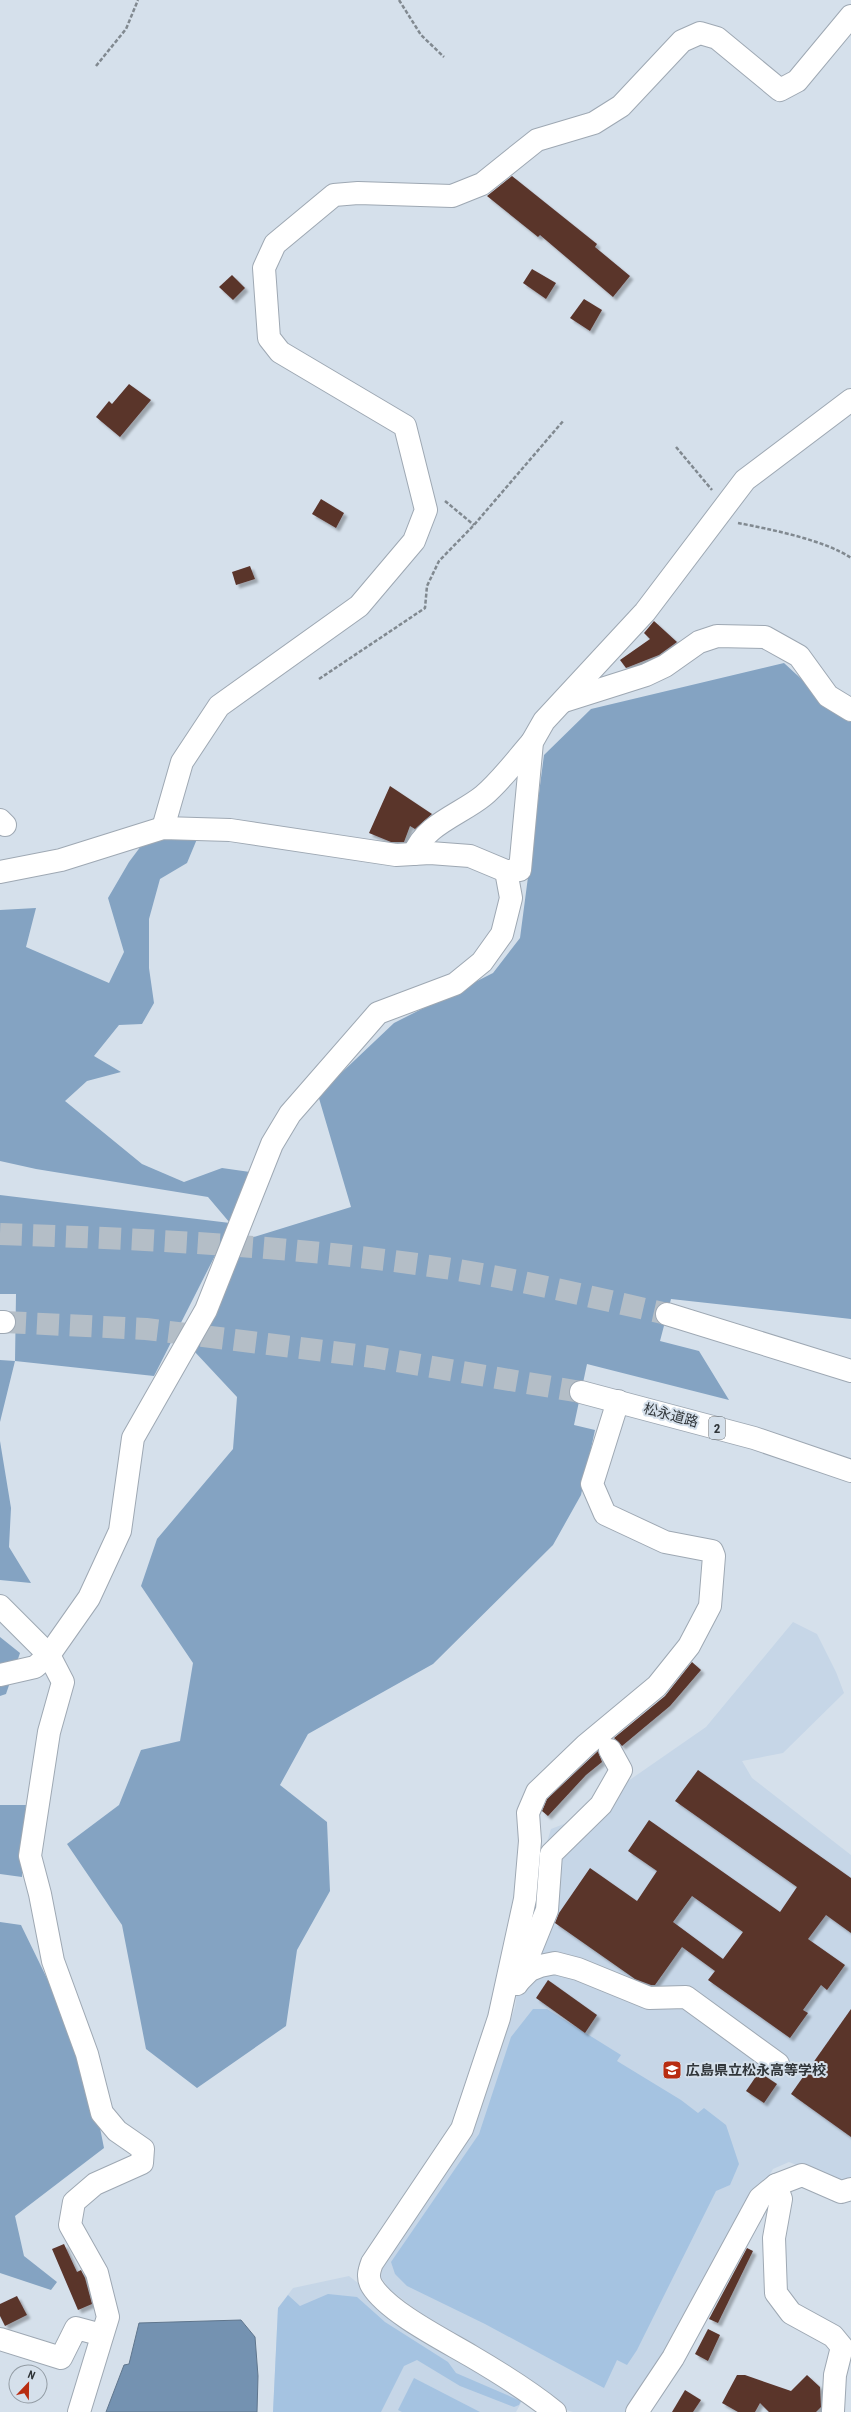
<svg xmlns="http://www.w3.org/2000/svg" width="851" height="2412" font-family="'Roboto Condensed','Noto Sans JP',sans-serif">
  <style>
    .built { fill: #c6d6e7 }
    .green { fill: #a5c3e1 }
    .forest { fill: #84a3c2 }
    .water { fill: #7492b1; stroke: #60768d }
    .building { fill: #5a342c; fill-rule: evenodd; filter: url(#shadow) }
    .lines { fill: none; stroke-linecap: round; stroke-linejoin: round }
    .highway-tunnel { stroke: #b4bec7; stroke-width: 22; stroke-dasharray: 22 11; stroke-linecap: butt }
    .minor-casing { stroke: #9ea8b3; stroke-width: 24 }
    .highway-casing { stroke: #9ea8b3; stroke-width: 24 }
    .path { stroke: #818990; stroke-width: 2.5; stroke-dasharray: 4 2; stroke-linecap: butt }
    .minor { stroke: #fff; stroke-width: 22 }
    .highway { stroke: #fff; stroke-width: 22 }
    .labels { text-anchor: middle; stroke-width: 4; stroke-linejoin: round; paint-order: stroke }
    .shield { fill: #d5e0eb; stroke: #62686e; stroke-width: 1 }
    .shield-label { font-size: 13px; font-weight: bold; fill: #303539 }
    .street-label { font-size: 14px; fill: #303539; stroke: #d5e0eb }
    .poi-label { font-size: 14px; font-weight: bold; fill: #303539; stroke: #d5e0eb; text-anchor: start }
  </style>
  <defs>
    <filter id="shadow"><feDropShadow dx="3.5" dy="3.5" stdDeviation="1" flood-color="#0004"/></filter>
  </defs>
  <rect width="100%" height="100%" fill="#d5e0eb"/>
  <g class="built">
    <path d="M793,1622L817,1634L836,1672L844,1693L783,1753L742,1761L752,1778L851,1855V2182L848,2186L789,2162L773,2169L712,2274L626,2412H573L563,2409L444,2331L389,2289L381,2277L383,2265L473,2133L515,2007L522,1958L537,1893L542,1882L543,1855L551,1829L569,1822L706,1727Z"/>
    <path d="M349,2276L433,2342L523,2399L516,2412H273L278,2308L293,2288Z"/>
  </g>
  <g class="green">
    <path d="M533,2009H547L621,2055L617,2061L681,2100L698,2113L704,2108L726,2125L739,2164L730,2185L716,2191L637,2350L627,2365L617,2360L604,2388L485,2324L407,2286L395,2274L391,2262L479,2134L511,2037Z"/>
    <path d="M328,2294L357,2297L385,2322L448,2362L456,2373L521,2401L519,2405L514,2407L460,2386L417,2360L404,2366L381,2412H273L278,2308L288,2295L300,2306Z"/>
    <path d="M414,2378L480,2412H402L398,2410Z"/>
  </g>
  <g class="forest">
    <path d="M784,663L847,721L851,722V1319L671,1299L660,1341L699,1351L729,1400L587,1364L574,1425L595,1430L581,1495L553,1545L433,1664L308,1734L280,1785L327,1822L330,1891L297,1950L286,2026L197,2088L146,2049L122,1925L67,1844L119,1805L141,1750L180,1741L193,1663L141,1586L157,1539L233,1449L237,1397L194,1351L241,1241L351,1207L318,1095L394,1023L493,973L520,938L544,755L591,709Z"/>
    <path d="M167,836L197,839L187,863L160,879L149,919V968L154,1003L142,1024L119,1025L94,1056L121,1072L87,1081L65,1101L142,1164L184,1182L222,1168L250,1172L231,1224L154,1376L15,1361L0,1422V1360L15,1361L16,1294H0V1195L230,1223L208,1197L36,1169L0,1161V910L36,908L26,947L109,983L124,952L108,898L129,862L141,846Z"/>
    <path d="M0,1441L11,1508L9,1547L31,1583L0,1580Z"/>
    <path d="M0,1637L20,1653L6,1694L0,1696Z"/>
    <path d="M0,1805H26L22,1839V1877L0,1874Z"/>
    <path d="M0,1922L21,1925L78,2042L96,2108L104,2148L15,2216L24,2256L57,2282L51,2290L0,2273Z"/>
  </g>
  <path class="water" d="M241,2320L255,2337L258,2376L257,2412H106L124,2365L129,2364L139,2323Z"/>
  <g class="building">
    <path d="M512,176L597,244L595,247L630,276L613,297L540,235L538,237L487,196Z"/>
    <path d="M532,269L556,283L546,299L523,283Z"/>
    <path d="M232,275L245,288L233,300L219,287Z"/>
    <path d="M584,299L602,310L590,331L570,318Z"/>
    <path d="M129,384L151,400L120,437L96,417L109,401L112,404Z"/>
    <path d="M321,499L344,513L336,528L312,514Z"/>
    <path d="M250,566L255,579L236,585L232,572Z"/>
    <path d="M654,621L677,642L659,655L626,668L620,660L650,639L644,633Z"/>
    <path d="M390,786L432,814L415,829L410,826L404,842H391L369,833Z"/>
    <path d="M692,1662L701,1670L670,1706L622,1746L614,1738L665,1696Z"/>
    <path d="M598,1751L602,1762L586,1775L548,1816L542,1811L547,1799Z"/>
    <path d="M698,1770L851,1878V1933L826,1915L808,1939L845,1965L827,1990L821,1985L803,2010L808,2013L790,2038L708,1980L715,1971L682,1947L655,1985H651L635,1979L555,1923L559,1913L590,1868L637,1901L657,1871L628,1851L649,1820L780,1912L797,1887L675,1801ZM692,1896L743,1932L723,1959L673,1922Z"/>
    <path d="M548,1980L597,2015L585,2033L536,1998Z"/>
    <path d="M851,2009V2137L791,2094Z"/>
    <path d="M759,2072L777,2084L764,2103L746,2091Z"/>
    <path d="M64,2244L77,2272L81,2270L85,2278L92,2304L78,2310L52,2249Z"/>
    <path d="M747,2248L753,2251L718,2323L709,2319Z"/>
    <path d="M17,2296L27,2315L5,2326L0,2316V2304Z"/>
    <path d="M708,2329L720,2335L708,2361L695,2354Z"/>
    <path d="M737,2375H745L791,2391L807,2375L820,2387L821,2407L816,2412H769L760,2403L755,2412H738L722,2403Z"/>
    <path d="M685,2390L701,2400L693,2412H672Z"/>
  </g>
  <g class="lines">
    <g class="highway-tunnel">
      <path d="M0,1234C146,1239 293,1246 438,1267C515,1278 591,1297 667,1314"/>
      <path d="M4,1322L146,1329L373,1357L581,1392"/>
    </g>
    <g class="minor-casing">
      <g id="minor">
        <path d="M564,701L646,675L665,666L699,642L717,636L765,637L799,656L828,696L851,710"/>
        <path d="M0,820L5,825"/>
        <path d="M163,828L182,762L219,706L359,606L414,541L426,510L405,426L280,352L269,338L264,268L275,244L334,195L358,193L452,196L482,184L537,140L594,123L621,106L682,41L700,33L717,38L780,90L797,81L851,16"/>
        <path d="M414,854C424,825 461,814 483,796C501,781 517,759 532,742"/>
        <path d="M506,871L520,870L532,742L544,721L645,612L745,480L851,400"/>
        <path d="M0,872L61,860L163,828L230,830L396,855L430,853L470,856L506,871L511,898L502,934L482,962L455,984L378,1013L290,1114L272,1144L206,1310L133,1438L120,1531L89,1598L49,1655L35,1667L0,1675"/>
        <path d="M0,1606L49,1655L63,1682L49,1732L30,1856L40,1894L53,1961L87,2054L102,2113L117,2131L143,2149L142,2163L95,2184L74,2202L70,2225L97,2273L108,2317L79,2412"/>
        <path d="M518,1982L530,1970L540,1966L555,1963L578,1969L649,1998L686,1997L778,2064"/>
        <path d="M517,1984L547,1910L551,1854L601,1805L621,1770L610,1750"/>
        <path d="M776,2185L781,2199L774,2238L776,2293L791,2313L833,2336L842,2347L835,2375L833,2411"/>
        <path d="M0,2339L61,2358L76,2328L102,2335"/>
        <path d="M555,2412C529,2391 500,2373 471,2356C444,2340 388,2312 372,2286C367,2278 369,2271 372,2263L462,2129L499,2018L525,1899L530,1841L528,1813L537,1792L586,1745L657,1686L689,1646L710,1606L714,1556L712,1551L665,1542L605,1514L592,1484L618,1401"/>
        <path d="M637,2412L673,2358L760,2198L776,2185L802,2175L841,2192L851,2189"/>
      </g>
    </g>
    <g class="highway-casing">
      <g id="highway">
        <path d="M667,1314L851,1371"/>
        <path d="M0,1322H4"/>
        <path d="M581,1392L754,1438L851,1471"/>
      </g>
    </g>
    <g class="path">
      <path d="M399,0L421,35L444,57"/>
      <path d="M96,66L126,29L138,0"/>
      <path d="M676,447L712,490"/>
      <path d="M445,501L474,525"/>
      <path d="M738,523C769,529 825,540 851,558"/>
      <path d="M319,679L425,608L427,586L439,561L474,525L564,420"/>
    </g>
    <use href="#minor" class="minor"/>
    <use href="#highway" class="highway"/>
  </g>
  <defs>
    <g id="school-square" transform="scale(1)"><rect x="-9" y="-9" width="18" height="18" rx="4" fill="#b82c10" stroke="#d5e0eb"/><path d="M0-5L7-2L0 1L-7-2ZM-4 1L0 2.5L4 1V4Q0 6-4 4Z" fill="#fff"/></g>
  </defs>
  <g fill-rule="evenodd">
    <use href="#school-square" x="672" y="2070"/>
  </g>
  <g class="labels">
    <rect class="shield" x="709" y="1417" width="16" height="22" rx="3"/>
    <g class="shield-label">
      <text x="717" y="1433">2</text>
    </g>
    <g class="street-label">
      <text transform="translate(671 1415) rotate(15)" y="5">松永道路</text>
    </g>
    <g class="poi-label">
      <text x="686" y="2075">広島県立松永高等学校</text>
    </g>
  </g>
  <g transform="translate(28 2384) rotate(22)"><circle r="19" fill="#d5e0eb" stroke="#939ca4"/>
  <path d="M0-3L7 15L0 10L-7 15Z" fill="#b82c10"/>
  <text y="-6" font-size="11" font-weight="bold" text-anchor="middle" fill="#303539">N</text>
  </g>
</svg>
